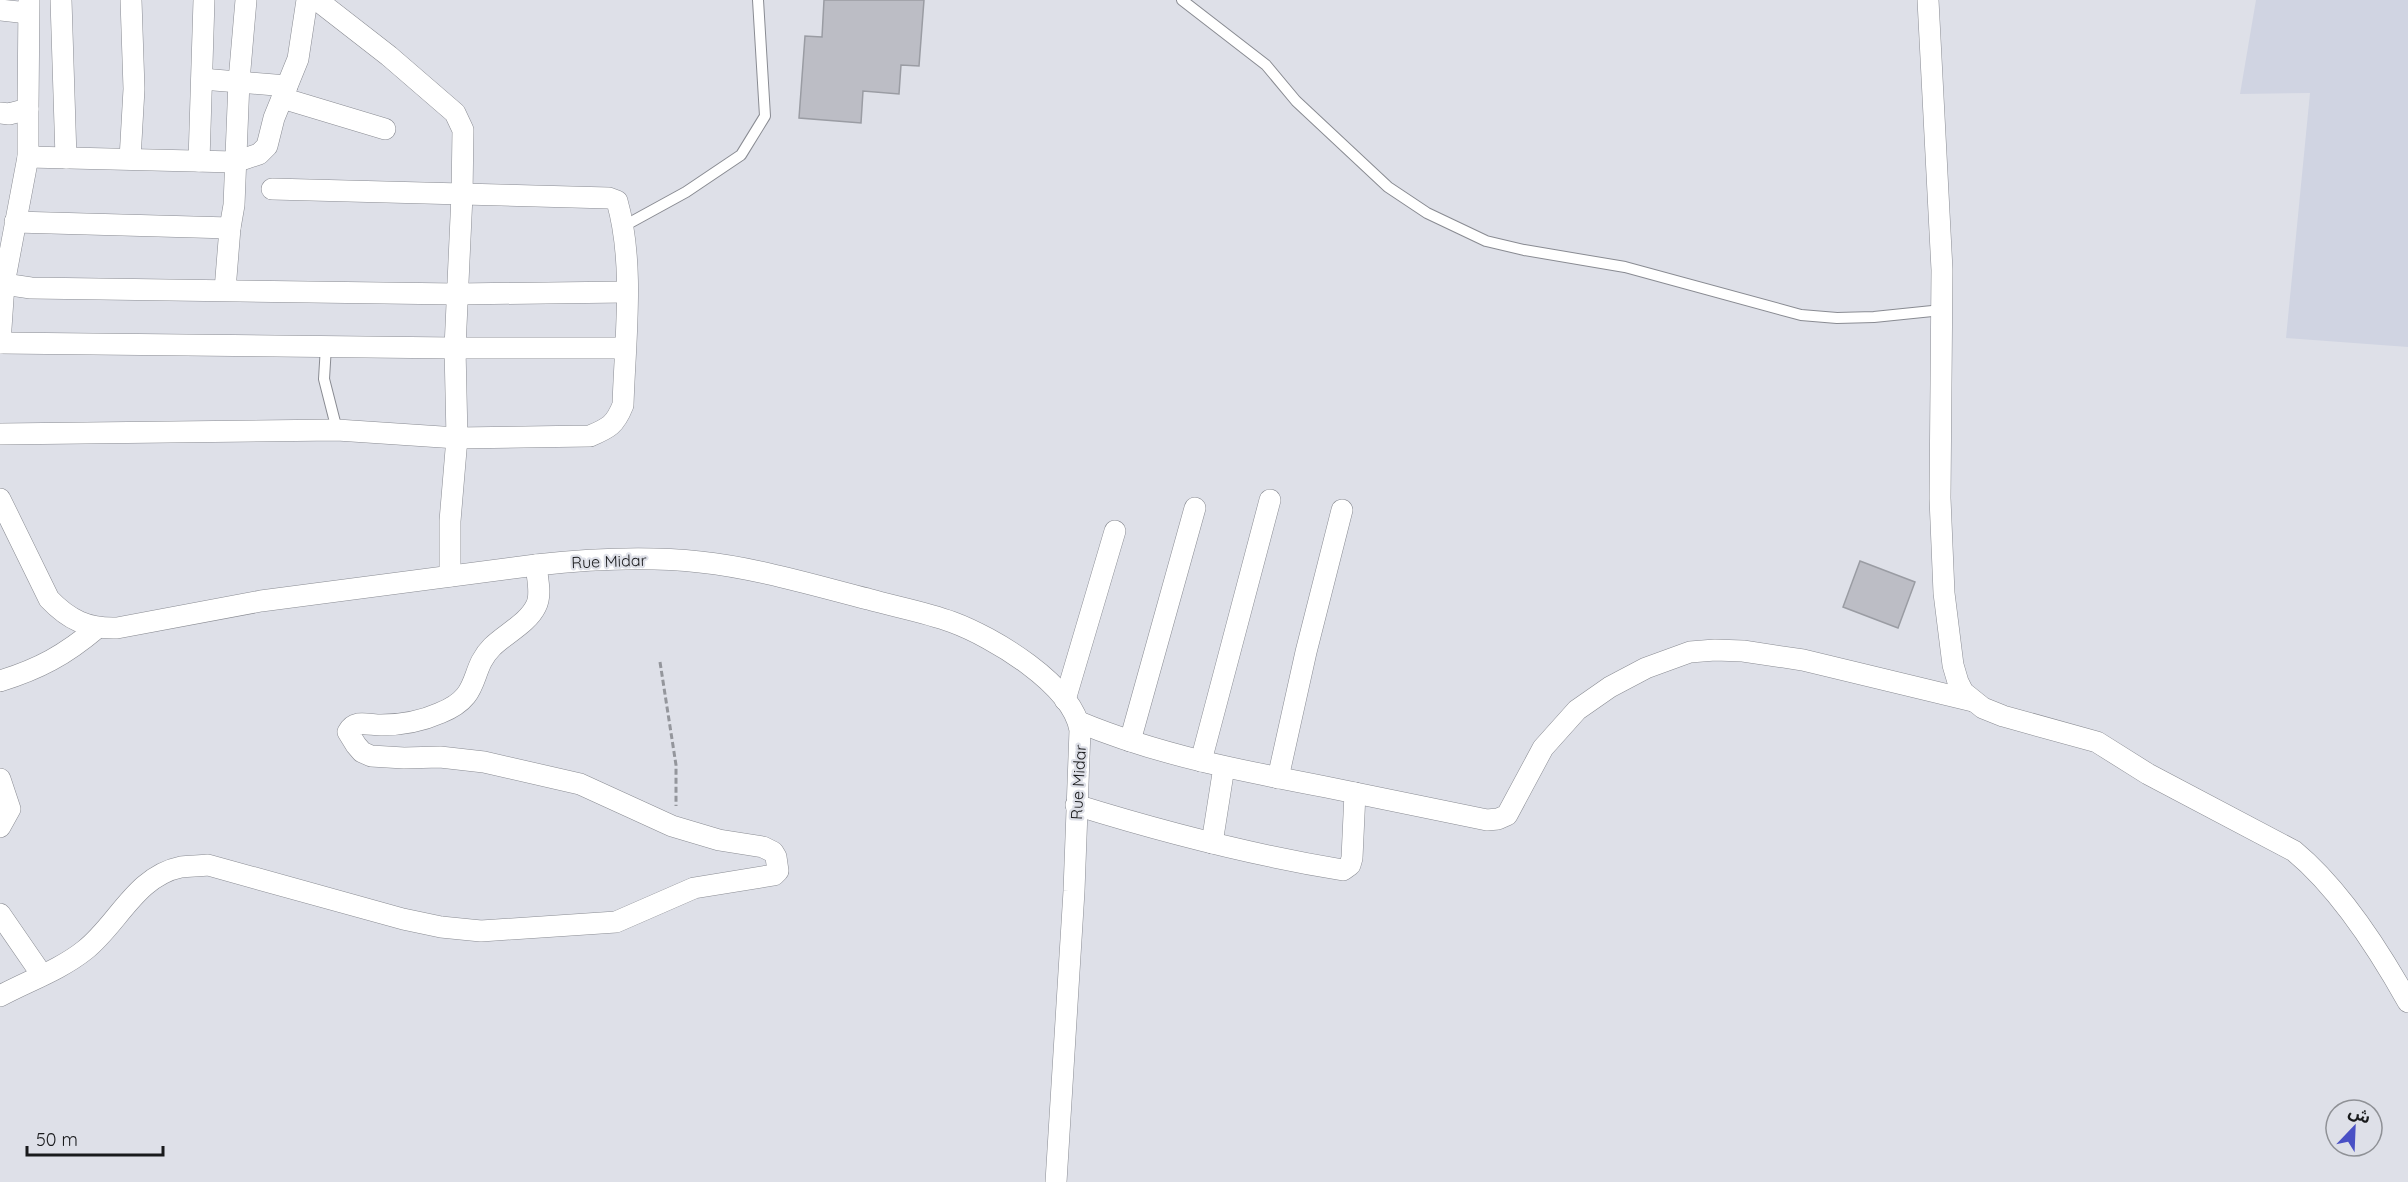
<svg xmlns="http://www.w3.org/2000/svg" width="2408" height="1182" font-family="Quicksand,'Noto Sans Arabic',sans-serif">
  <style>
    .built { fill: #d0d4e2 }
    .building { fill: #bcbdc5; stroke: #9a9ca3; stroke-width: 1.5 }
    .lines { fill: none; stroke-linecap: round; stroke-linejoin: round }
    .service-casing { stroke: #898b92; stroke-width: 12 }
    .minor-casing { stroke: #898b92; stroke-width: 22 }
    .path { stroke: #94969c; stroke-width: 3; stroke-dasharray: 6 3; stroke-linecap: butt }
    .service { stroke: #fff; stroke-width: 10 }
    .minor { stroke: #fff; stroke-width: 21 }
    .labels { text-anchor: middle; stroke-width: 4.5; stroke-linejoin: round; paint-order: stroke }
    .street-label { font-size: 16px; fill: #191a1c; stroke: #dee0e8 }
  </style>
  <rect width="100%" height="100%" fill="#dee0e8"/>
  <path class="built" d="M2256,0H2408V347L2286,338L2310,93L2240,94Z"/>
  <g class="building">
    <path d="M824,0H924L919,66L901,65L899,94L863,91L861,123L799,118L805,36L822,37Z"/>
    <path d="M1860,561L1915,582L1898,628L1843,607Z"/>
  </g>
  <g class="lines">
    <g class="service-casing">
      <g id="service">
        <path d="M1182,0L1266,65L1296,101L1388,187L1427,213L1486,241L1524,250L1625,267L1801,315L1837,318L1874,317L1942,310"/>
        <path d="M624,226L686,192L741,155L765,116L758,0"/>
        <path d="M326,346L324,379L337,430"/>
      </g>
    </g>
    <g class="minor-casing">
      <g id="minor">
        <path d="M61,0L66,158"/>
        <path d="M317,0L389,56L455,113L463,130L462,195L455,348L457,438L450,521V576"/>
        <path d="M1928,0L1942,270L1940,498L1944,593L1953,665L1958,682L1963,692L1983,708L2003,716L2097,742L2148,774L2294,851C2341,890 2379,950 2408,1002"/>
        <path d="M0,10L28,13"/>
        <path d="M202,79L287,86"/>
        <path d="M282,98L385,129"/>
        <path d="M0,113L9,114L28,109L29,0"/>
        <path d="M28,157L235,162L259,154L267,146L274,118L298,59L307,0"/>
        <path d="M130,159L134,89L131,0"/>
        <path d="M199,161L204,0"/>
        <path d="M15,222L230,228"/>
        <path d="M4,284L28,157V109"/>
        <path d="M225,290L230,228L234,205L239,81L246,0"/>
        <path d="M0,343L4,284L31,288L457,294L626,292"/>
        <path d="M0,343L455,348H624"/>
        <path d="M0,434L337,430L457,438L590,436C609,428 615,425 623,405C625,340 635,264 617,201L609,198L272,189"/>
        <path d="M0,499L49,599C69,620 88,629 117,628L261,601L536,565C590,559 646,556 700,562C757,568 813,585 868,599C896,607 925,612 952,622C993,637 1072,684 1080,730L1074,891L1056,1182"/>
        <path d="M0,681C39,669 65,655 97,628"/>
        <path d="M1065,700L1115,531"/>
        <path d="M1079,722C1158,755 1242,771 1326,787C1379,798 1433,809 1487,820L1498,819L1507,815L1543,748L1577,710L1610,687L1646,668L1690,652L1715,650L1743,651L1803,660L1973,701"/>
        <path d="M1130,741L1195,508"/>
        <path d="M1201,761L1270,500"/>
        <path d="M1278,778L1306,652L1342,510"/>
        <path d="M1076,805C1163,832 1252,855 1343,870L1350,865L1352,858L1355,793"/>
        <path d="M0,827L10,809L0,779"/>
        <path d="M1212,843L1224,767"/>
        <path d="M0,914L42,975"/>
        <path d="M0,996C28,981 60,970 85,950C118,924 136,876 181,867C190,866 199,866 208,865L403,919L441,927L481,931L616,922L694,888L774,875L778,871L776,857L773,852L763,847L719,840L672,826L580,784L484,762L440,757L404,758L371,756L362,752L356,745L348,732C350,728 353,725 358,724C365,723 374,725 381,725C401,725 422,721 440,713C483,696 468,671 492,647C505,634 528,623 536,606C542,595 537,577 536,565"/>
      </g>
    </g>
    <path class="path" d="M660,662L676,765V806"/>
    <use href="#service" class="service"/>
    <use href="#minor" class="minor"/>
  </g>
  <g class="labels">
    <g class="street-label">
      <text transform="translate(609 561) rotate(-2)" y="6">Rue Midar</text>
      <text transform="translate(1078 782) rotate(-87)" y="6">Rue Midar</text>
    </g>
  </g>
  <g transform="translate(2354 1128) rotate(23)"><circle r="28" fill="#dee0e8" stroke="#8f9196" stroke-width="1.5"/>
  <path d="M0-4.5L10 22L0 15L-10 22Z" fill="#4950c5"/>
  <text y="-9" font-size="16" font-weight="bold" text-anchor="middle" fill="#191a1c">ش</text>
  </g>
  <path d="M27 1146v9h136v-9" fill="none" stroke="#191a1c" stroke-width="3"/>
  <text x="36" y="1146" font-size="18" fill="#191a1c" stroke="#dee0e8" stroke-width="4.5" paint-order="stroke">50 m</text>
</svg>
